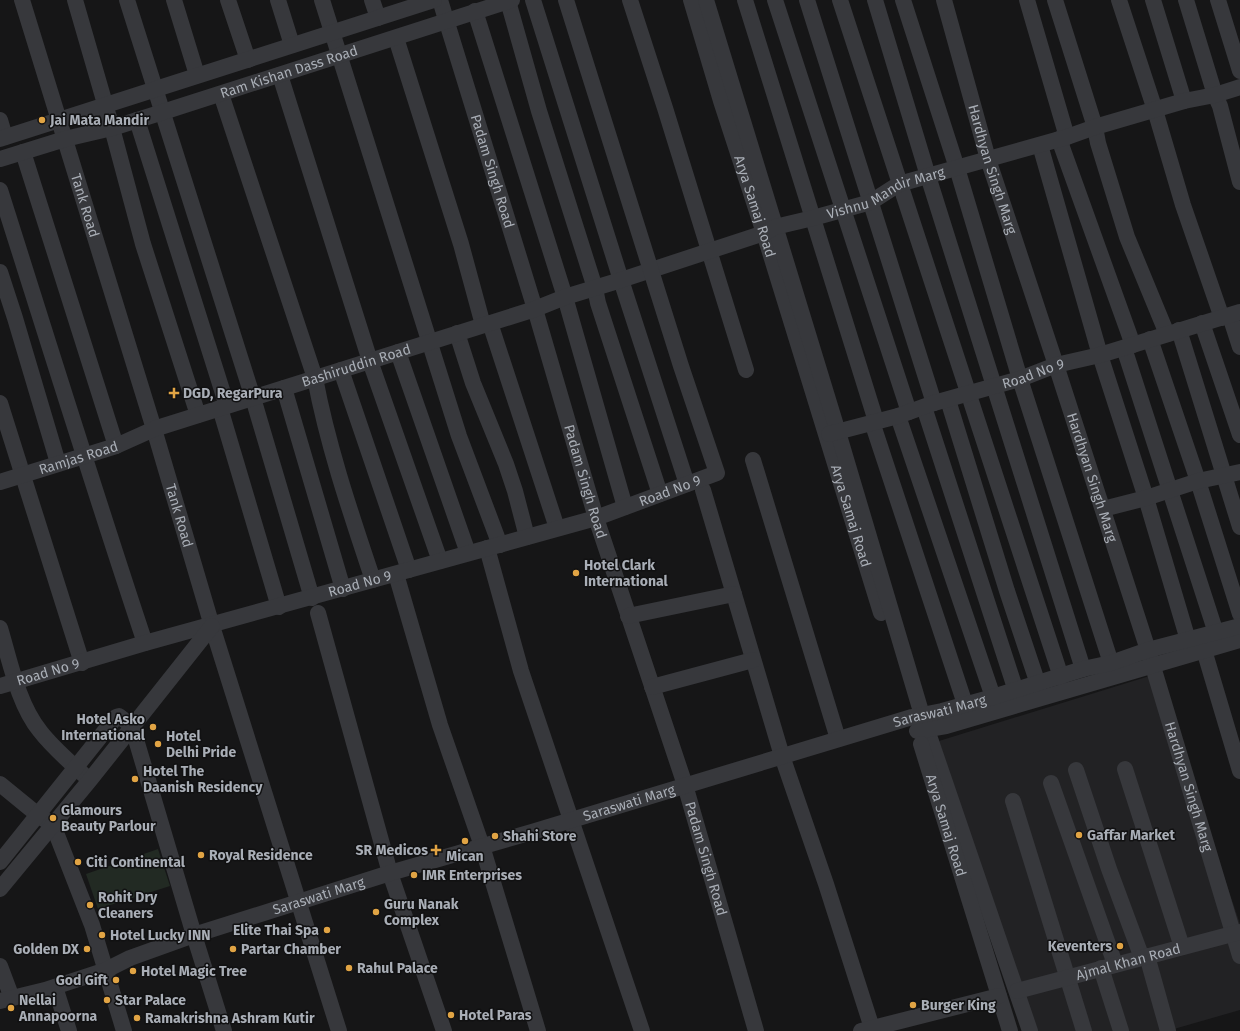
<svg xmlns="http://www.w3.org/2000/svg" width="1240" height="1031" font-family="'Fira Sans',sans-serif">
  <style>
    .built { fill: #222224 }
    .green { fill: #222a23 }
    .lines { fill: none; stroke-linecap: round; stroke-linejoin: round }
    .minor { stroke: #37383c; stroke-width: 16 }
    .poi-dot { fill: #e1a444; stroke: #111112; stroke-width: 1.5 }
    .labels { text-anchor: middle; stroke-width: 3; stroke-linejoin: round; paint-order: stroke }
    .street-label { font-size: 14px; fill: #a9aeb6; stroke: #111112 }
    .poi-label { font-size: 14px; font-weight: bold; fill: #a9aeb6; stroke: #111112; text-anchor: start }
  </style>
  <rect width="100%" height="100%" fill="#161617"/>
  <path class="built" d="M1156,674L1240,924V1010L1167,1031H1033L939,741Z"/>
  <path class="green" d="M158,849L170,886L98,909L86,874Z"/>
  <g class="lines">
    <g class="minor">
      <path id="s1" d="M22,0L154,429L212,626L339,1031"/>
      <path d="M75,0L112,128L143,244L198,415"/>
      <path d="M127,0L253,398L312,598"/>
      <path d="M174,0L197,75"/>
      <path d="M228,0L248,60"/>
      <path d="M278,0L292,45"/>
      <path d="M322,0L459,436L500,545"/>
      <path d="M372,0L378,18"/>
      <path id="s2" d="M440,0L535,309L596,518L685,785L756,1031"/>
      <path d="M533,0L621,280L687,484"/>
      <path d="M630,0L665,108L746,370"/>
      <path id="s3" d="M691,0L721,101L764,233L881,613"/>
      <path d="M706,0L838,432L922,715L1030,1031"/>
      <path d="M745,0L876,421"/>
      <path d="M775,0L909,412"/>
      <path d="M807,0L934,403"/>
      <path d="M840,0C912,226 989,451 1061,677"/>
      <path d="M875,0L928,176L1083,669"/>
      <path d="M903,0L957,168L1020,379L1111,663"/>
      <path id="s4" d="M944,0L988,159L1056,365L1148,650L1240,956"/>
      <path d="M1027,0L1067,137"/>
      <path d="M1055,0L1095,127L1098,143L1127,237L1167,334"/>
      <path d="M1119,0L1155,110L1183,205L1222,318"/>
      <path d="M1153,0L1184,101"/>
      <path d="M1186,0L1215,95L1220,106L1240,182"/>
      <path d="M1218,0L1240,71"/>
      <path d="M508,1L539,111L595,288L598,303L660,494"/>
      <path d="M475,11L565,297L625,507"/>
      <path d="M396,38L461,244L483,325"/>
      <path d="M280,75L370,361L440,561"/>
      <path d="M221,94L315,378C328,447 351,514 373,580"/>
      <path d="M0,120L5,137"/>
      <path d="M137,120L227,406"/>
      <path d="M0,139L434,0"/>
      <path d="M1059,139L1133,345"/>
      <path d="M1040,145L1100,355L1146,498L1188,640"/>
      <path d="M23,152L116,446"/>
      <path id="s5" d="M0,159L65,139L112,128L163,112L512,0"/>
      <path d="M0,190C48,341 95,493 145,643"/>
      <path d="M0,272L15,318L58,463"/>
      <path d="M1230,316L1240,347"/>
      <path d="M490,323L557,528"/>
      <path d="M1202,323L1240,435"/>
      <path d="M1179,330L1240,527"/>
      <path d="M457,333L473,383L506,464L515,491L527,537"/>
      <path d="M1150,339L1198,481L1240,614"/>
      <path d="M1124,348L1216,633"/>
      <path d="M398,352L468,553"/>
      <path d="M341,370L409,570"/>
      <path d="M284,388L343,589"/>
      <path d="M948,400L1007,591L1038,684"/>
      <path d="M0,403L82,663"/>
      <path d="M924,407L1016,691"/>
      <path d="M220,408L279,607"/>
      <path d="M898,416L993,697"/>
      <path d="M872,422L965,704"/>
      <path id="s6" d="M829,434L898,416L934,403L1020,379L1056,365L1100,355L1240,312"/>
      <path d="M753,460L838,739"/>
      <path id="s7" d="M0,482L116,446L154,429L535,309L565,297L621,280L764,233L775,227L813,218L871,202L899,184L1067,137L1095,127L1184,101L1215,95L1240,87"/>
      <path d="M703,490L782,756L826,884L872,1028"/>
      <path d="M1103,509L1146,498L1198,481L1240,472"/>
      <path d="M487,548L521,671L642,1031"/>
      <path d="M396,574L440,725L482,846L538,1031"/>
      <path d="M318,613L390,873L444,1031"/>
      <path d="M628,616L734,594"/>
      <path d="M0,628C10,661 18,704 40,731C53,748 69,761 84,775"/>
      <path d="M1204,650L1240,771"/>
      <path id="s8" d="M0,686L145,643L596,518L717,473L681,366L566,0"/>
      <path d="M652,687L753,660"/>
      <path d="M132,726L194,935L224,1031"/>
      <path d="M917,731L946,726L1240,640"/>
      <path id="s9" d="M921,744L1010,1031"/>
      <path d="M1125,769L1182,947"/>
      <path d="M1076,770L1109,869L1142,958"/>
      <path d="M1051,783L1115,964"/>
      <path d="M0,784L38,815L53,825L92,925L124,1031"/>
      <path d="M1013,801L1084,1031"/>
      <path d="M0,862L116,717L119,716L132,726"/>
      <path d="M0,889L90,780L212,626"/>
      <path d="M1147,956L1168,1031"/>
      <path d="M0,966L12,998"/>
      <path d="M1101,968L1121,1031"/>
      <path d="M55,987L69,1031"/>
      <path id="s10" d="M1017,991L1240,932"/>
      <path id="s11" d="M0,1001L45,990L106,970L130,958L194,935L390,873L532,832L912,717L942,711L993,697L1083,669L1111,663L1148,650L1240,626"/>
      <path d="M861,1031L999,996"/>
    </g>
  </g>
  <g class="poi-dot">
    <circle cx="42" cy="120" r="4"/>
    <path d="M172 387h4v4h4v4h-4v4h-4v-4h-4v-4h4z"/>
    <circle cx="576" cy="573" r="4"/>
    <circle cx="153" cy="727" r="4"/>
    <circle cx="158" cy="744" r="4"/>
    <circle cx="135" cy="779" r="4"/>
    <circle cx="53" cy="818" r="4"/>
    <circle cx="1079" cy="835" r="4"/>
    <circle cx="495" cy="836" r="4"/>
    <circle cx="465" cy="841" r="4"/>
    <path d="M434 844h4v4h4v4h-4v4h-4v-4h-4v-4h4z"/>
    <circle cx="201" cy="855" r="4"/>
    <circle cx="78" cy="862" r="4"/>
    <circle cx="414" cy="875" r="4"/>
    <circle cx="90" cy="905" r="4"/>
    <circle cx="376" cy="912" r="4"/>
    <circle cx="327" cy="930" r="4"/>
    <circle cx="102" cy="935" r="4"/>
    <circle cx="1120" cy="946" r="4"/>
    <circle cx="87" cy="949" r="4"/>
    <circle cx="233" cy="949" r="4"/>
    <circle cx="349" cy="968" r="4"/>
    <circle cx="133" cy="971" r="4"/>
    <circle cx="116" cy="980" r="4"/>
    <circle cx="107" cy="1000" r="4"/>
    <circle cx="913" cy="1005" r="4"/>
    <circle cx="11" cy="1008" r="4"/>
    <circle cx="451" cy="1015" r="4"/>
    <circle cx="137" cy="1018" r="4"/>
  </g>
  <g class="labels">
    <g class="street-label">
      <text dy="5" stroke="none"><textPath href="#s5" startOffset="302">Ram Kishan Dass Road</textPath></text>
      <text dy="5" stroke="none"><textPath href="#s4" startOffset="176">Hardhyan Singh Marg</textPath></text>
      <text dy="5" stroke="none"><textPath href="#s2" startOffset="179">Padam Singh Road</textPath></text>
      <text dy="5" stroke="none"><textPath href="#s7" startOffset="933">Vishnu Mandir Marg</textPath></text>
      <text dy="5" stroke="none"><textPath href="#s1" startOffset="215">Tank Road</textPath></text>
      <text dy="5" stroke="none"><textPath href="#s3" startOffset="216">Arya Samaj Road</textPath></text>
      <text dy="5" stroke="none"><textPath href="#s7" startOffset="375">Bashiruddin Road</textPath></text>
      <text dy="5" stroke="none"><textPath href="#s6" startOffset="213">Road No 9</textPath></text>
      <text dy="5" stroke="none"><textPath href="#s7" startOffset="82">Ramjas Road</textPath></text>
      <text dy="5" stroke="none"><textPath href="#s4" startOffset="500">Hardhyan Singh Marg</textPath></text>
      <text dy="5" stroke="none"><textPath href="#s2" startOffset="503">Padam Singh Road</textPath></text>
      <text dy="5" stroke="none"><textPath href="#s8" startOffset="698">Road No 9</textPath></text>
      <text dy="5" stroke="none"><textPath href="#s1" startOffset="539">Tank Road</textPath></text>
      <text dy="5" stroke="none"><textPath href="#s3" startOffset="540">Arya Samaj Road</textPath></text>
      <text dy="5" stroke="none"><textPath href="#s8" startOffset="374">Road No 9</textPath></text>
      <text dy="5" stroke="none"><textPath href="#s8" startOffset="50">Road No 9</textPath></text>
      <text dy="5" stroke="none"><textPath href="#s11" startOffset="984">Saraswati Marg</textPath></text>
      <text dy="5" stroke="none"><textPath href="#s4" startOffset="824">Hardhyan Singh Marg</textPath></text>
      <text dy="5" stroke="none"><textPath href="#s11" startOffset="660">Saraswati Marg</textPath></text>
      <text dy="5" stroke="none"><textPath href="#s9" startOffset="85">Arya Samaj Road</textPath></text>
      <text dy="5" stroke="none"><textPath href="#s2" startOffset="899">Padam Singh Road</textPath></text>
      <text dy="5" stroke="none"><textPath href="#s11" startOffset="336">Saraswati Marg</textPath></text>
      <text dy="5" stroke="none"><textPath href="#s10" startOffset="115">Ajmal Khan Road</textPath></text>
    </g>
    <g class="poi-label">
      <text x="50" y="125">Jai Mata Mandir</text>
      <text x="183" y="398">DGD, RegarPura</text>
      <text x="584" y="570">Hotel Clark<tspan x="584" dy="16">International</tspan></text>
      <text x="145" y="724" text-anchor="end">Hotel Asko<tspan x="145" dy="16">International</tspan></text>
      <text x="166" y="741">Hotel<tspan x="166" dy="16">Delhi Pride</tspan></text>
      <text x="143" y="776">Hotel The<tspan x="143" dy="16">Daanish Residency</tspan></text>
      <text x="61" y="815">Glamours<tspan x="61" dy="16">Beauty Parlour</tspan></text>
      <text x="1087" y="840">Gaffar Market</text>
      <text x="503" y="841">Shahi Store</text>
      <text x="428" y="855" text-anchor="end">SR Medicos</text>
      <text x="209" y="860">Royal Residence</text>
      <text x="465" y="861" text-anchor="middle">Mican</text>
      <text x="86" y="867">Citi Continental</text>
      <text x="422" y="880">IMR Enterprises</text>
      <text x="98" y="902">Rohit Dry<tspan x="98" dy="16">Cleaners</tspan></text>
      <text x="384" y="909">Guru Nanak<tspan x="384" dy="16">Complex</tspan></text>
      <text x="319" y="935" text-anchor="end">Elite Thai Spa</text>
      <text x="110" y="940">Hotel Lucky INN</text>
      <text x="1112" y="951" text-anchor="end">Keventers</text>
      <text x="79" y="954" text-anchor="end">Golden DX</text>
      <text x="241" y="954">Partar Chamber</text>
      <text x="357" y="973">Rahul Palace</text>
      <text x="141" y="976">Hotel Magic Tree</text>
      <text x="108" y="985" text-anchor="end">God Gift</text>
      <text x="19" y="1005">Nellai<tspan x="19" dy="16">Annapoorna</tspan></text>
      <text x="115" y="1005">Star Palace</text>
      <text x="921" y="1010">Burger King</text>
      <text x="459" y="1020">Hotel Paras</text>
      <text x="145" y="1023">Ramakrishna Ashram Kutir</text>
    </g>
  </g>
</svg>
